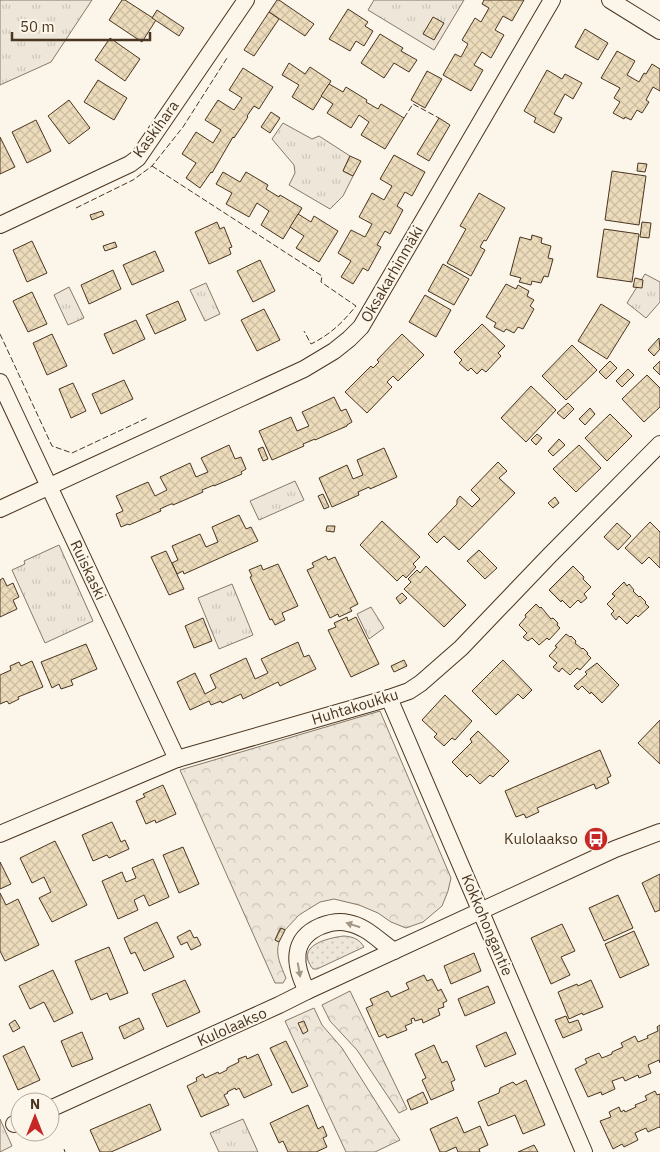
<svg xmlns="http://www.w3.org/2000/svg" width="660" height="1152" font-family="'IBM Plex Sans',sans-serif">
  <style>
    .grass { fill: url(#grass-dots); stroke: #887966 }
    .forest { fill: url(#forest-crowns); stroke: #887966 }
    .park { fill: url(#park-tufts); stroke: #887966 }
    .building { fill: url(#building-cross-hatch); stroke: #4a3520 }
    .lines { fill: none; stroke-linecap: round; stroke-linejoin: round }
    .minor-casing { stroke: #4a3520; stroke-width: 18 }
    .minor { stroke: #fbf6e9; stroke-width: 16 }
    .fence { stroke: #4a3520; stroke-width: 1; stroke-dasharray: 6 2.5; stroke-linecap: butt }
    .oneway { fill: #a29684 }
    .labels { text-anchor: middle; stroke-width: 4; stroke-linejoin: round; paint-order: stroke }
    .street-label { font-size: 15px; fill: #4a3520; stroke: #fbf6e9 }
    .poi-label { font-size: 15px; fill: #4a3520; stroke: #fbf6e9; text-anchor: end }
  </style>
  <defs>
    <pattern id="grass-dots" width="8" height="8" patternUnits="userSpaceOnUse" patternTransform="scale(1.25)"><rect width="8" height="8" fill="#ede6d9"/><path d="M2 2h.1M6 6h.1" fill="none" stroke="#cdc6ba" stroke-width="1.8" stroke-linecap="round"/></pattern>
    <pattern id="forest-crowns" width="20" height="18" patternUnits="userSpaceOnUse" patternTransform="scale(1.25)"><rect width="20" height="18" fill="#ede6d9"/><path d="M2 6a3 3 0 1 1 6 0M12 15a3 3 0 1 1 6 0" fill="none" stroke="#cdc6ba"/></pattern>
    <pattern id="park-tufts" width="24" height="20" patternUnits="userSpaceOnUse" patternTransform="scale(1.25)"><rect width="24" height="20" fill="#ede6d9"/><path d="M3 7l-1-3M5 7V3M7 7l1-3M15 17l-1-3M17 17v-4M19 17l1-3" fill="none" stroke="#cdc6ba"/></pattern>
    <pattern id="building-cross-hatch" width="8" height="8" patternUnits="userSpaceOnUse" patternTransform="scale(1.25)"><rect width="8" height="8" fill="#ecdcbc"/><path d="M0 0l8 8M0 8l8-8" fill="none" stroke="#ccbda1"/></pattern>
  </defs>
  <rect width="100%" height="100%" fill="#fbf6e9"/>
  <path class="grass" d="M344,936C354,937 359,939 364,947L317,969H313C294,946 327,938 344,936Z"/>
  <g class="forest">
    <path d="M380,711L451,878L448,891L442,906L423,922L406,928L391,922L378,913L359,905L334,899L320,902L299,915L285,930L280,928L275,940L279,942C275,955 281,966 286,978L283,983H275L180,770Z"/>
    <path d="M350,991L407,1109L399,1113L357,1050L330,1021L322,1005Z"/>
    <path d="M314,1008L322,1025L342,1048L400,1140L375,1152H346L285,1021Z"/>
  </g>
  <g class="park">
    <path d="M0,0H92L51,62L0,85Z"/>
    <path d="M374,0H464L434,50L368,10Z"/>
    <path d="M283,123L312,139L319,136L350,156L343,171L353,176L343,196L330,209L289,185L295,173L294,165L272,139Z"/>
    <path d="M645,274L660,282V302L646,318L627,303Z"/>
    <path d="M206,283L220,314L205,321L190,290Z"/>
    <path d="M69,287L84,318L68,325L54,295Z"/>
    <path d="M295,481L304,500L259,520L250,501Z"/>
    <path d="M59,545L93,621L45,643L12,570L25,564L24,561Z"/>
    <path d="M232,584L253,635L219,649L198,598Z"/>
    <path d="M371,607L384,628L369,639L357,614Z"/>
    <path d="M0,1119L12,1146L0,1152Z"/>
    <path d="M243,1119L258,1152H219L210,1133Z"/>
  </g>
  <g class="building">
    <path d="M122,0H125L156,20L142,42L109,20Z"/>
    <path d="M277,0H279L314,24L305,36L269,12Z"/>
    <path d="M484,0H524L512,21L503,16L495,30L504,35L491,58L482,52L474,65L483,70L471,91L443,75L455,54L461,57L468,44L462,40L475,18L481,22L489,8L482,4Z"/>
    <path d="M348,9L368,22L365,26L373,31L364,46L356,41L350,51L329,39Z"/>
    <path d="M157,10L184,28L179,36L152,18Z"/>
    <path d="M269,12L279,19L254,56L244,50Z"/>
    <path d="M433,17L444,23L434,40L423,34Z"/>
    <path d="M585,29L608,43L598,60L575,47Z"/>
    <path d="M380,34L403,48L401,51L417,60L409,72L394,63L384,78L361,63Z"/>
    <path d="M110,38L140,59L125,81L95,60Z"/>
    <path d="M617,51L635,61L627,75L639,82L644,73L646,74L652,64L660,69V91L653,87L646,100L649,102L642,113L637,110L631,120L625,117L624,119L613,113L620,102L614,98L620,88L601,78Z"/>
    <path d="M289,63L305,74L310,67L331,81L313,110L292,97L299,85L282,75Z"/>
    <path d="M243,68L273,87L259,109L254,106L247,116L248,117L234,138L233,137L212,173L211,172L200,188L186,178L196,163L182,154L196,132L213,143L221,130L205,120L218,100L234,110L242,98L229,90Z"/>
    <path d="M547,70L562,79L565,74L582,83L573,99L565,94L554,114L562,118L554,133L534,122L536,118L524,111Z"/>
    <path d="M427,71L442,79L425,108L411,100Z"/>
    <path d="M98,80L127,98L114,120L84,102Z"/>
    <path d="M329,84L343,92L346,87L367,100L366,102L378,109L381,104L404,118L385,149L361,135L369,122L359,115L351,128L327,113L333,104L321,96Z"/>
    <path d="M69,100L90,128L69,144L48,116Z"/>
    <path d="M271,112L280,118L270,133L261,127Z"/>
    <path d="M439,118L450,125L429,161L417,154Z"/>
    <path d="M36,120L51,151L27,163L12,132Z"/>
    <path d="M0,137L15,167L0,174Z"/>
    <path d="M394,155L425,172L412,196L405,192L397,206L403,210L390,234L385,231L377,245L381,247L368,271L363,268L353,284L341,277L351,261L338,253L351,230L365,237L372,224L359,217L372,193L384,200L392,186L380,179Z"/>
    <path d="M350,156L361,161L353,176L343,171Z"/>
    <path d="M638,163L647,164L645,172L637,171Z"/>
    <path d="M612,171L646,176L639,225L605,220Z"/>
    <path d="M223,172L240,182L246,172L268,185L266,189L279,197L280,195L302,208L283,239L261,225L269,211L257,203L249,217L226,204L232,193L216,184Z"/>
    <path d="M479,193L505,208L486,241L484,240L480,247L485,250L471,276L447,263L466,229L460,226Z"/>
    <path d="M102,211L104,215L92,220L90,215Z"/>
    <path d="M298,214L311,222L314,216L338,231L319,262L296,248L304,236L290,227Z"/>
    <path d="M217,222L220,229L224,227L232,247L229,248L231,254L209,264L195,232Z"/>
    <path d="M642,222L651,223L649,238L640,237Z"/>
    <path d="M604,229L639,234L632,282L597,277Z"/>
    <path d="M532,235L542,238L541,243L551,246L548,258L553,259L548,277L544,276L541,283L532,281L531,285L519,282L521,278L510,275L520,237L531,240Z"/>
    <path d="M32,241L47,273L27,282L13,250Z"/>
    <path d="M115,242L117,247L105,251L103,246Z"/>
    <path d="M155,251L164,271L132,285L123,265Z"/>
    <path d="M260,260L275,291L253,302L237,271Z"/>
    <path d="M443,264L469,279L454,305L428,291Z"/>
    <path d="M113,270L121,289L89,304L81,285Z"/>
    <path d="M635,278L643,280L642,288L633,287Z"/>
    <path d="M506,284L516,289L518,285L529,291L527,296L534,300L530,306L534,309L523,329L518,327L514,333L506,329L504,332L494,327L496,323L486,317Z"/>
    <path d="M32,292L47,324L28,332L13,301Z"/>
    <path d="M425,295L451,310L436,337L409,322Z"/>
    <path d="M178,301L186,320L155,334L146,315Z"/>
    <path d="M601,304L630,322L607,359L578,341Z"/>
    <path d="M264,309L280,340L257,351L241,320Z"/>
    <path d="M136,320L145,339L113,354L104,334Z"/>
    <path d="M482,324L505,346L498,353L501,356L486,372L482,369L477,374L471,368L468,371L459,363L462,360L454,352Z"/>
    <path d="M52,334L67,366L47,375L33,343Z"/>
    <path d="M402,334L424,355L398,381L393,376L387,382L392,387L367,413L345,392L371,366L373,368L379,362L377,360Z"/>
    <path d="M659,338L660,349L654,356L648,350Z"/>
    <path d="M572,345L597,370L566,400L542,376Z"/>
    <path d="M610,361L617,368L606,379L599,372Z"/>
    <path d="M660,361V375L653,368Z"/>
    <path d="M628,369L634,375L622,387L616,381Z"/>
    <path d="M647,375L660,388V407L644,422L622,399Z"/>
    <path d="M124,380L133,399L101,414L92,394Z"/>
    <path d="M73,383L86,411L71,418L59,389Z"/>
    <path d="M531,386L556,410L526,442L501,418Z"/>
    <path d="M334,397L341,411L346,409L352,422L347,425V426L315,440V439L303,444L304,446L272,460L259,431L291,417L297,431L309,426L302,412Z"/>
    <path d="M568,403L574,409L564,419L557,413Z"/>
    <path d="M590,408L595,414L585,425L579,419Z"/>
    <path d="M610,414L632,436L607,461L585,438Z"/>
    <path d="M537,434L542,438L536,445L531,440Z"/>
    <path d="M559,439L565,445L553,456L548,451Z"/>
    <path d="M229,445L235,459L241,457L246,469L241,472L242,474L214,486V485L202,490L203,492L173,505V504H171L160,509L161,511L129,525L128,524L121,527L116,514L123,511L116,496L148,482L155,496L167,490L160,477L190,463L196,477L208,472L201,458Z"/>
    <path d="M579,445L601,468L576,492L553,469Z"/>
    <path d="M263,447L268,459L263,461L258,449Z"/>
    <path d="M384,448L397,477L370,489L369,487L358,492L359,495L332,507L319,478L347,465L353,479L363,475L357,460Z"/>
    <path d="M498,462L507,471L499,478L515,493L459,550L444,536L437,543L428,534L457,504V500L460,496L472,507L480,499L471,490Z"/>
    <path d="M323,494L329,507L324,509L318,496Z"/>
    <path d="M555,497L559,503L553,508L548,503Z"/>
    <path d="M239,515L246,529L251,527L258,541L184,574L183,571L177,574L172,563L178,560L172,546L200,534L206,547L218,542L212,527Z"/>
    <path d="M382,521L420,557L413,564L416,567L406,578L403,575L397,581L360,545Z"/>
    <path d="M650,522L660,532V568L649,557L642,564L625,548Z"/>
    <path d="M617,523L631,536L618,550L604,537Z"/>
    <path d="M327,526H335L334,532L326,531Z"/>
    <path d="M479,550L497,568L485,579L467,561Z"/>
    <path d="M166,551L184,589L169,595L151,557Z"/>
    <path d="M326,556L328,560L335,557L358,604L350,608L352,611L339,617L338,614L330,618L307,570L314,567L312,563Z"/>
    <path d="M278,564L298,606L282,613L285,620L275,625L272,619L270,620L250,577L252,576L249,570L261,565L263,570Z"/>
    <path d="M426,566L466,605L444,627L404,589L411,582L408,579L417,570L420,573Z"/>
    <path d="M573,566L584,577L583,579L591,587L584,594L587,598L581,603L578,600L570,608L562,600L561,602L549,590Z"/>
    <path d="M3,578L7,586L13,583L19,597L13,600L17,609L0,617V580Z"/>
    <path d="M624,582L627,586L629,584L634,590L633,591L639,597L640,596L646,602L645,603L649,607L638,617L636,615L627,624L619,616L616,620L611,614L614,611L607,604L615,596L612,594Z"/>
    <path d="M402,593L407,598L400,604L396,598Z"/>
    <path d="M536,604L540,608L541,607L551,619L553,618L558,623L557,625L560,628L549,640L547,638L539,645L532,638L528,641L523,637L527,633L519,625L526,617L525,615Z"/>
    <path d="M347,617L348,621L356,617L379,664L351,677L328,630L336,627L334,623Z"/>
    <path d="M203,618L212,641L194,648L185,626Z"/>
    <path d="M566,634L570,637L571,636L576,641L575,643L582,649L583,648L588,653L587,654L591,658L580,670L577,668L570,675L562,668L559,672L553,667L557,663L549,656L557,647L555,646Z"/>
    <path d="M298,642L304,657L309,655L316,669L280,686L278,682L243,699L241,694L222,703L221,701L211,705L209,701L190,710L177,682L195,673L205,694L216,688L210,675L246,658L255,679L268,673L261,659Z"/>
    <path d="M86,644L97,669L71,680L73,685L61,689L59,684L52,688L41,662Z"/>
    <path d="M404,660L407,666L394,672L391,666Z"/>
    <path d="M503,660L532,690L523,699L518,694L496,715L472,691Z"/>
    <path d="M32,661L43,687L18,697L19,699L9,704L7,701L0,704V675L11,670L10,666L19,662L21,666Z"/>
    <path d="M597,663L619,685L602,703L591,692L590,694L582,686L578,690L574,686L587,674L585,672Z"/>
    <path d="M445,695L472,721L455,740L452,738L444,746L434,737L437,734L422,720Z"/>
    <path d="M660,720V764L638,743Z"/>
    <path d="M478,731L509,761L493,777L490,775L480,784L470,774L467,777L452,762L472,742L470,739Z"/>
    <path d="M600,750L611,776L607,778L609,783L596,789L594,784L537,808L539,812L526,818L524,814L516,817L505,791Z"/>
    <path d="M163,785L176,814L156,823L155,820L146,824L136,801L145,797L143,794Z"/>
    <path d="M112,822L121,842L125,840L129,849L109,858L107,855L93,861L82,835Z"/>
    <path d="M55,841L87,905L52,922L39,898L51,892L44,877L32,883L20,858Z"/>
    <path d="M183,847L199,884L179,893L163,855Z"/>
    <path d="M153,859L169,897L149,906L144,895L134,900L138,910L118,919L102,881L122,872L126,882L136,878L132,868Z"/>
    <path d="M0,862L11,884L0,889Z"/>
    <path d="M660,874V910L655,912L642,883Z"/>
    <path d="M0,893L6,905L18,899L39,945L5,961L0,951Z"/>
    <path d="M618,895L633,928L604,941L589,908Z"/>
    <path d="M157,922L174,957L144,971L135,952L131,954L124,938Z"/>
    <path d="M562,924L575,951L561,957L570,975L551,984L531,938Z"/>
    <path d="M281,928L285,930L279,942L275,940Z"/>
    <path d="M190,930L194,938L197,937L201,945L191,950L187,942L181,945L177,937Z"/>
    <path d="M634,931L649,965L620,978L605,944Z"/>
    <path d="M109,947L128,993L110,1000L107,993L91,1000L75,961Z"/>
    <path d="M474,953L481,971L451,984L444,966Z"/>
    <path d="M53,970L73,1013L54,1022L44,1002L30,1009L19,986Z"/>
    <path d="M424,975L427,981L432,979L438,991L441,989L447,1001L443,1003L444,1007L438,1009L440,1015L423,1023L422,1019L415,1021L414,1018L411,1019L412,1023L405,1026L407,1030L387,1038L385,1034L379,1037L366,1008L373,1005L370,999L388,991L391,997L409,989L406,983Z"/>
    <path d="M185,980L200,1012L167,1027L152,994Z"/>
    <path d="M591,980L603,1007L583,1015L582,1013L569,1019L558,992L577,984L578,986Z"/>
    <path d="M488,986L495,1003L465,1016L458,999Z"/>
    <path d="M566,1016L569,1023L578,1020L582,1030L563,1038L555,1020Z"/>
    <path d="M139,1018L144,1029L124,1039L119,1027Z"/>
    <path d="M15,1020L20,1028L13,1032L9,1024Z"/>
    <path d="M304,1021L308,1031L303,1034L298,1023Z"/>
    <path d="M660,1025V1063L659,1060L648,1065L651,1073L639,1078L638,1075L625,1081L623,1077L612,1081L615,1089L602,1095L601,1092L588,1097L575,1069L587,1063L585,1059L599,1053L602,1058L612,1054V1052L623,1047L621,1043L635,1036L638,1042L648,1038L647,1036L658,1031L657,1027Z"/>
    <path d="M82,1032L93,1059L72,1067L61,1041Z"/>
    <path d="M506,1032L516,1054L485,1067L476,1046Z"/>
    <path d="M286,1041L308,1086L292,1093L270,1048Z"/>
    <path d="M434,1045L442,1063L447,1061L455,1080L451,1082L454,1090L431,1100L422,1080L426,1078L415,1054Z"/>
    <path d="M24,1046L40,1080L18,1090L3,1056Z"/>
    <path d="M258,1054L272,1085L244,1098L239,1088L236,1090L235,1088L227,1092L228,1093L224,1095L229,1105L201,1117L187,1086L197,1081L196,1078L203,1074L205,1078L218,1072L219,1074L227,1070V1068L239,1062L238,1059L246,1056L247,1059Z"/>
    <path d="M526,1080L545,1125L523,1134L515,1115L488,1126L478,1102L499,1093L500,1088L513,1082L516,1085Z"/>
    <path d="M655,1091L657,1095L660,1094V1128L659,1127L648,1132L646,1128L635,1133L638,1140L624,1147L622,1144L613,1149L600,1121L611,1117L609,1112L619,1107L621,1112L624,1110L625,1112L636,1107L635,1105L647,1100L645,1096Z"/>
    <path d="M423,1092L428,1103L411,1110L407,1100Z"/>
    <path d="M150,1104L161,1130L111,1152H100L90,1130Z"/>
    <path d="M308,1105L318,1129L323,1126L327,1136L323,1138L327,1147L316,1152H288L283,1141L279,1143L270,1123Z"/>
    <path d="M457,1117L464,1133L480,1126L488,1145L479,1149L480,1152H458L456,1147L445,1152H440L430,1129Z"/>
    <path d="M534,1145L538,1152H518Z"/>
  </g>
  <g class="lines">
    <g class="minor-casing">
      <g id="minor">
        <path d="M610,0L660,31"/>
        <path d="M0,225L130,164L138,158L246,0"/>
        <path d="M0,382L177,759"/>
        <path d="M0,509L304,369L334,351L349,339L361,327L552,0"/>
        <path d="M389,698L584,1152"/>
        <path d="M0,834L177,759L389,698L409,691L421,683L461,648L550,555L660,444"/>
        <path d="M307,991C294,966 290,939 321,926C329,923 340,921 348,923C366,926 379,941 394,951"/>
        <path d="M50,1109L279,1005L307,991L615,849L660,832"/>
        <path d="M14,1124L20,1121"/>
      </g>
    </g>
    <use href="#minor" class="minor"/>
    <g class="fence">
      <path d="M404,118L413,104L439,118"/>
      <path d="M152,166L322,276L321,282L356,306C342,323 331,334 311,344L304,331"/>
      <path d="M76,208L133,180L152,166L183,127L227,58"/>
      <path d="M0,334L52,446L72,453L147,418"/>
      <path d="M64,1149L65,1152"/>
    </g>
  </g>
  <defs><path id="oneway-solid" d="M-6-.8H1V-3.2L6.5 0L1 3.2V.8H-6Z" transform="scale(1.25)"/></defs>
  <g class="oneway">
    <use href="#oneway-solid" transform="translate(353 925) rotate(-163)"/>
    <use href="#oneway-solid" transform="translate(299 970) rotate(80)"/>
  </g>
  <defs>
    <g id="bus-disc" transform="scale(1.25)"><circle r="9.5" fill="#c62828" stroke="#fbf6e9"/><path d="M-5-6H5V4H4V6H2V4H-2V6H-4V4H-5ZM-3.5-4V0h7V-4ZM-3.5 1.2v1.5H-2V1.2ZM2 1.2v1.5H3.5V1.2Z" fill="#fff"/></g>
  </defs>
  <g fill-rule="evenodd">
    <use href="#bus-disc" x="596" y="839"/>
  </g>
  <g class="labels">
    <g class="street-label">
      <text transform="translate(156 129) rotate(-54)" y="5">Kaskihara</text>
      <text transform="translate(392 274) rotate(-60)" y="5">Oksakarhinmäki</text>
      <text transform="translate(88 570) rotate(65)" y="5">Ruiskaski</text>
      <text transform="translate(355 707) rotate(-17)" y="5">Huhtakoukku</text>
      <text transform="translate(487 925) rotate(67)" y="5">Kokkohongantie</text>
      <text transform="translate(232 1027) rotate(-24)" y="5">Kulolaakso</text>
    </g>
    <g class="poi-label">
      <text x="578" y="844">Kulolaakso</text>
    </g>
  </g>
  <g transform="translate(35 1117)"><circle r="24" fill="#fbf6e9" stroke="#b4a999"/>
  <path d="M0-4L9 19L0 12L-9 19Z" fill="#c62828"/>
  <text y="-8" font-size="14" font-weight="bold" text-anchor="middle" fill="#4a3520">N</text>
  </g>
  <path d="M12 32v8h138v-8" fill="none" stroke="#4a3520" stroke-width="2.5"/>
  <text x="20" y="32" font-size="15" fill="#4a3520" stroke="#fbf6e9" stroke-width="4" paint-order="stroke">50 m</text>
</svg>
